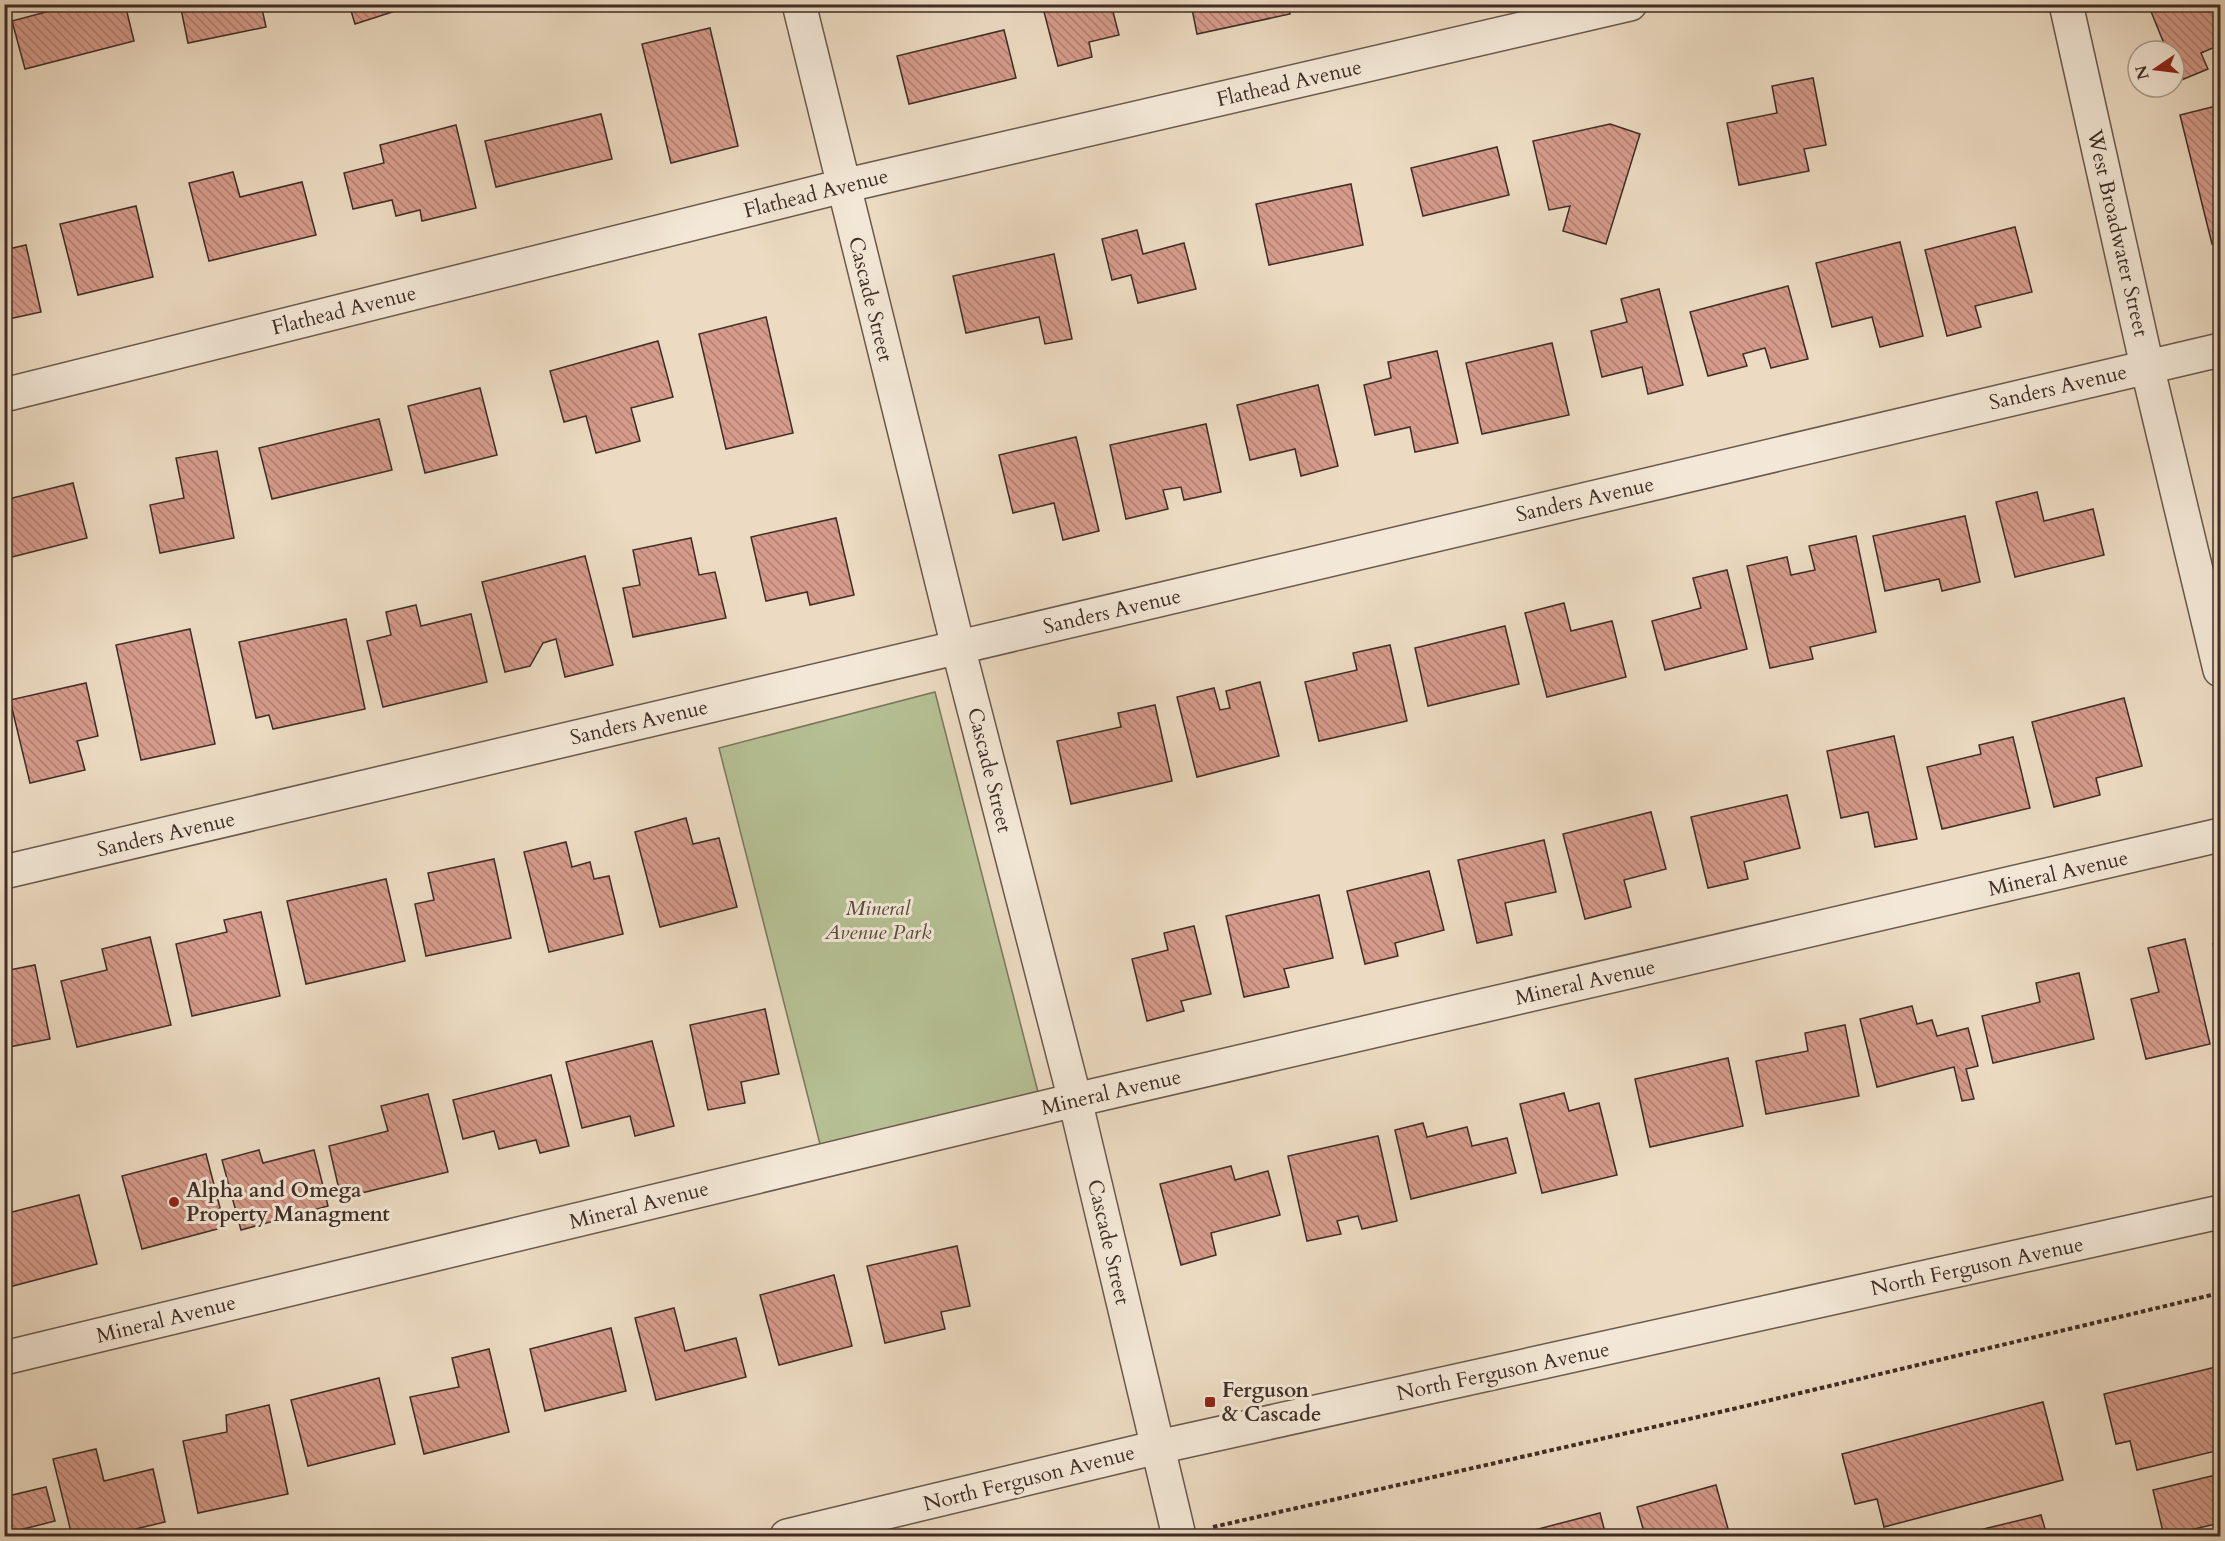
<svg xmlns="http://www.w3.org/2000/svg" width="2225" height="1541" font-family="Cardo,serif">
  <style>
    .green { fill: #b6c195; stroke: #7a775e; stroke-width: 1.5 }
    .building { fill: url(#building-back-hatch); stroke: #3f2d26; stroke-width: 1.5 }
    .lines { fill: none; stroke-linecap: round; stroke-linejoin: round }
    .minor-casing { stroke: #6a584d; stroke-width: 36 }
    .tertiary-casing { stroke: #6a584d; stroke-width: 36 }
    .path { stroke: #3f2d26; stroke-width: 4; stroke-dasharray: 4.5 3; stroke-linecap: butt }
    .minor { stroke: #f3e8d7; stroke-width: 33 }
    .tertiary { stroke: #f3e8d7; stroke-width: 33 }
    .poi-dot { fill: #8f2418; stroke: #f3e8d7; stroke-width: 2 }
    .labels { text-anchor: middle; stroke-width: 6; stroke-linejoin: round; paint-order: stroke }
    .street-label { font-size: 21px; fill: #3f2d26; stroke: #f3e8d7 }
    .park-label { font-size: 21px; font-style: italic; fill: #574b3c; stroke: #f3e8d7 }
    .poi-label { font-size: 21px; font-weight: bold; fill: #3f2d26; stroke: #f3e8d7; text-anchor: start }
  </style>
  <defs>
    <pattern id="building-back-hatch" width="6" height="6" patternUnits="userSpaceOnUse" patternTransform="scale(1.5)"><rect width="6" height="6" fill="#d69b8b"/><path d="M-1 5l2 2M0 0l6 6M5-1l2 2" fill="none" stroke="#af7f71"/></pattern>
  </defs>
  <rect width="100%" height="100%" fill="#ecdbc2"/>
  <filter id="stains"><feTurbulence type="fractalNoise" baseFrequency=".00333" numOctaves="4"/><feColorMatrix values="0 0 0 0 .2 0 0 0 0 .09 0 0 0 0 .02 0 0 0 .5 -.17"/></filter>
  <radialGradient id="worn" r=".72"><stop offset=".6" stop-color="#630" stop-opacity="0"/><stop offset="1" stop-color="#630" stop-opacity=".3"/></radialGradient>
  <path class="green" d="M935,692L1038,1092L821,1148L719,748Z"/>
  <g class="building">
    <path d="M76,4H125L134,41L25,69L12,21Z"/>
    <path d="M180,4H261L266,27L188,43Z"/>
    <path d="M349,4H414V5L355,24Z"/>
    <path d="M1042,4H1111L1119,35L1089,42L1092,57L1058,66Z"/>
    <path d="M1191,4H1288L1290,14L1197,34Z"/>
    <path d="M2148,4H2220V45L2201,53L2208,69L2179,81L2174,69V51H2167Z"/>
    <path d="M710,28L738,146L671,163L642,44Z"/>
    <path d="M1004,30L1016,78L909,104L897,56Z"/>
    <path d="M1813,78L1826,145L1804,149L1809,171L1739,185L1727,123L1777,113L1772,86Z"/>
    <path d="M2220,105V241L2212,244L2180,115Z"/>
    <path d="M601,114L612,159L496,187L485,141Z"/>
    <path d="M1610,124L1640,134L1606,244L1563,231L1570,206L1549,210L1533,141Z"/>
    <path d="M456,125L476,208L422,221L420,210L396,216L392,200L353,209L344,173L384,163L380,145Z"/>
    <path d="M1497,147L1509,195L1423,216L1411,168Z"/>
    <path d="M233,172L240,197L302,182L316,235L209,261L189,183Z"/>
    <path d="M1351,184L1363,245L1269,265L1256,204Z"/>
    <path d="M136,206L153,277L78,295L60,224Z"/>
    <path d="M2015,227L2032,292L1975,306L1981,327L1947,336L1925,250Z"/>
    <path d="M1137,230L1143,254L1184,243L1196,289L1138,303L1131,275L1112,280L1102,239Z"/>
    <path d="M1900,242L1923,336L1880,347L1872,317L1832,327L1816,263Z"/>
    <path d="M26,245L41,312L4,320V250Z"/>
    <path d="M1054,254L1072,339L1045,344L1039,317L966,333L953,276Z"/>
    <path d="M1788,286L1808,359L1771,368L1765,348L1743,354L1747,366L1708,376L1690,312Z"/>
    <path d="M1659,289L1683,385L1648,394L1642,367L1602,377L1591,331L1627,322L1621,299Z"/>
    <path d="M766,317L793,433L726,449L699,334Z"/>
    <path d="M658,341L673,397L631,408L640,441L596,453L586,416L564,422L550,371Z"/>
    <path d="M1552,343L1569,415L1482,434L1466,363Z"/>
    <path d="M1437,351L1458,443L1415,452L1410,427L1375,435L1364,385L1391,378L1388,362Z"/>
    <path d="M1318,385L1338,466L1301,476L1295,449L1250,460L1237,405Z"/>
    <path d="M480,388L497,455L425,473L408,406Z"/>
    <path d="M379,419L392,470L272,499L259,448Z"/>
    <path d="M1206,424L1221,492L1184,500L1181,487L1163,490L1168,509L1126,519L1110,445Z"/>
    <path d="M1076,437L1099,531L1063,540L1054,503L1013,513L999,455Z"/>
    <path d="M217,451L234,538L160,553L150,505L184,498L176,458Z"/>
    <path d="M73,483L87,538L4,559V500Z"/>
    <path d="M2037,492L2044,521L2093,509L2104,555L2015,577L1996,502Z"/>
    <path d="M1965,516L1980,582L1942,591L1939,579L1885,591L1873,536Z"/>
    <path d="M836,518L854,595L810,605L807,592L766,601L751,537Z"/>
    <path d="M1856,536L1876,632L1810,647L1813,659L1770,668L1747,566L1787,557L1791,575L1815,570L1809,546Z"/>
    <path d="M691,538L699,575L715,572L726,618L633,637L623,588L640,585L633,550Z"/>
    <path d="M585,556L613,665L565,677L556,639L543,643L530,666L505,672L482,582Z"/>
    <path d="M1727,570L1747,649L1665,670L1652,621L1701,608L1693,578Z"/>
    <path d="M1564,603L1571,631L1612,621L1626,677L1547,697L1525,613Z"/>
    <path d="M416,605L421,626L471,614L487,682L383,707L367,641L391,635L386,612Z"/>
    <path d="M346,619L365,709L273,729L269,715L256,718L239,642Z"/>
    <path d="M1505,626L1519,684L1428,706L1415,648Z"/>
    <path d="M190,629L215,744L141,760L116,645Z"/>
    <path d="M1390,645L1407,721L1319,741L1305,682L1357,670L1353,653Z"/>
    <path d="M1260,682L1279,756L1197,777L1177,697L1214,688L1220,710L1230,708L1226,691Z"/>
    <path d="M86,683L98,736L77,741L85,770L30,783L10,700Z"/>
    <path d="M2124,698L2142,766L2096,778L2100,795L2054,807L2032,722Z"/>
    <path d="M1155,705L1172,781L1071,804L1057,741L1121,727L1118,713Z"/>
    <path d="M1894,736L1917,839L1875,847L1868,812L1841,818L1827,751Z"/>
    <path d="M2013,737L2030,808L1942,829L1927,767L1981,754L1979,745Z"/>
    <path d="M1787,795L1800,848L1744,862L1748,879L1708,888L1691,817Z"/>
    <path d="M1651,812L1666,869L1624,880L1631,907L1585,919L1563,834Z"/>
    <path d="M686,818L693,844L719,838L737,907L660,927L635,832Z"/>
    <path d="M1544,840L1556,892L1505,903L1512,935L1477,943L1458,860Z"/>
    <path d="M566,842L572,867L590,862L594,879L609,876L623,934L549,952L524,852Z"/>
    <path d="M494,859L511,938L426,956L415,904L434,900L428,873Z"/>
    <path d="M1429,871L1444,930L1395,943L1398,956L1365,964L1347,891Z"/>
    <path d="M386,879L405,961L306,984L287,901Z"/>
    <path d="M1319,895L1333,958L1284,969L1289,987L1244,997L1226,916Z"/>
    <path d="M261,912L280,996L192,1016L176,944L227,932L224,920Z"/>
    <path d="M1194,926L1211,994L1181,1001L1184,1011L1147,1021L1132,959L1168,950L1164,933Z"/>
    <path d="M150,937L171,1025L77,1047L61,981L107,970L102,949Z"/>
    <path d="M2185,939L2210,1044L2146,1059L2131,999L2159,992L2148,948Z"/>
    <path d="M2220,943V975L2213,944Z"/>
    <path d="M35,965L50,1039L4,1048V971Z"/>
    <path d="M2079,973L2094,1039L1993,1063L1982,1016L2040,1002L2036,983Z"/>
    <path d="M1912,1006L1917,1024L1932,1020L1937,1036L1968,1028L1978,1066L1966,1069L1974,1099L1962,1101L1954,1067L1877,1087L1860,1019Z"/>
    <path d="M765,1009L779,1074L741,1082L745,1103L708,1110L690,1025Z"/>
    <path d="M1845,1025L1859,1096L1766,1114L1756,1061L1808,1051L1805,1033Z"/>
    <path d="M652,1041L674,1126L635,1136L630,1116L582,1128L566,1062Z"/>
    <path d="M1728,1058L1743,1126L1650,1147L1635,1079Z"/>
    <path d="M551,1075L569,1146L540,1153L536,1140L499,1149L494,1131L463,1139L453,1100Z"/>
    <path d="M1564,1093L1569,1111L1599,1103L1617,1175L1542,1193L1520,1104Z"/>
    <path d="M428,1094L448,1172L341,1198L329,1146L388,1131L381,1106Z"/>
    <path d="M1423,1123L1427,1137L1467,1127L1472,1146L1507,1138L1516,1173L1411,1199L1395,1130Z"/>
    <path d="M1378,1136L1397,1221L1362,1229L1358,1216L1337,1221L1341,1234L1307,1241L1288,1156Z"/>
    <path d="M259,1150L263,1163L314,1150L328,1206L241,1230L222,1160Z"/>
    <path d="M206,1154L225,1227L142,1249L122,1176Z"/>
    <path d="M1231,1166L1235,1180L1268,1171L1280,1215L1211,1233L1216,1255L1181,1265L1160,1184Z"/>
    <path d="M79,1195L97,1264L9,1287L4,1269V1214Z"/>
    <path d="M957,1246L970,1306L941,1312L945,1329L885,1343L867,1266Z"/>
    <path d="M834,1275L852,1346L779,1365L760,1295Z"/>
    <path d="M674,1308L685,1351L736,1338L746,1377L656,1400L635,1318Z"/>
    <path d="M611,1328L626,1391L545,1411L530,1349Z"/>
    <path d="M489,1349L509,1432L424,1454L410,1397L459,1387L452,1358Z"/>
    <path d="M2220,1366V1450L2137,1470L2130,1441L2116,1444L2104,1394Z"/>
    <path d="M379,1378L395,1444L308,1466L291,1400Z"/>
    <path d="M2043,1402L2063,1480L1884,1527L1877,1499L1855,1504L1842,1454Z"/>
    <path d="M269,1405L288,1494L198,1513L183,1441L227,1432L226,1415Z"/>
    <path d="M96,1449L104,1481L153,1469L165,1522L106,1536H72L53,1459Z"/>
    <path d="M2220,1474V1523L2164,1536L2153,1490Z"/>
    <path d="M4,1483L8,1496L46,1487L55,1521L4,1534Z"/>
    <path d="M1716,1485L1730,1536H1645L1637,1507Z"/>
    <path d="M1600,1513L1606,1536H1515V1535Z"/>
    <path d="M2041,1515L2047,1536H1955Z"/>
  </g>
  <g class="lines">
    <g class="minor-casing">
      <g id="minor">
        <path d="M799,4L958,647L1075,1100L1179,1536"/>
        <path d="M2066,4L2147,366L2220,670"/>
        <path d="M4,395L843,186L1630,4"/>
        <path d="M4,872L2220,350"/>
        <path d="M4,1358L1075,1100L2220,835"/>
      </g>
    </g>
    <g class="tertiary-casing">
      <path id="tertiary" d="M787,1536L1158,1447L2220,1212"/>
    </g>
    <path class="path" d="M1213,1527L1733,1409L2220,1293"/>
    <use href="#minor" class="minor"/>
    <use href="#tertiary" class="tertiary"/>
  </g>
  <g class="poi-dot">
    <circle cx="174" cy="1202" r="6"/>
    <rect x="1204" y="1396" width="12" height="12" rx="3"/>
  </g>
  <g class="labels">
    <g class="street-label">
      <text transform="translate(1289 83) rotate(-13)" y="7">Flathead Avenue</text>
      <text transform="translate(816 193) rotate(-14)" y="7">Flathead Avenue</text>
      <text transform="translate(2118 233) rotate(77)" y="7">West Broadwater Street</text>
      <text transform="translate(871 299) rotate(76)" y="7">Cascade Street</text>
      <text transform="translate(344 310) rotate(-14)" y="7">Flathead Avenue</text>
      <text transform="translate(2058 387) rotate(-13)" y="7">Sanders Avenue</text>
      <text transform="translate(1585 499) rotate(-13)" y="7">Sanders Avenue</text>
      <text transform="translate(1112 611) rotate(-13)" y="7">Sanders Avenue</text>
      <text transform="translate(639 722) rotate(-13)" y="7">Sanders Avenue</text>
      <text transform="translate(990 770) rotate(76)" y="7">Cascade Street</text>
      <text transform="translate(166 834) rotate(-13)" y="7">Sanders Avenue</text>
      <text transform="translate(2058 873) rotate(-13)" y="7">Mineral Avenue</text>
      <text transform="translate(1585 982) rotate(-13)" y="7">Mineral Avenue</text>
      <text transform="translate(1111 1092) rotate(-13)" y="7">Mineral Avenue</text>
      <text transform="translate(639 1205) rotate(-14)" y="7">Mineral Avenue</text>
      <text transform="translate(1109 1242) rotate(77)" y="7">Cascade Street</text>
      <text transform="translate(1977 1266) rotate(-12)" y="7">North Ferguson Avenue</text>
      <text transform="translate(166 1319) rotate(-14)" y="7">Mineral Avenue</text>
      <text transform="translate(1503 1371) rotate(-12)" y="7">North Ferguson Avenue</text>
      <text transform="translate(1029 1478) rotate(-14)" y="7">North Ferguson Avenue</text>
    </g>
    <g class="park-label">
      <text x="878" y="915">Mineral<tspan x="878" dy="24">Avenue Park</tspan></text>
    </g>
    <g class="poi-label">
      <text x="186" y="1197">Alpha and Omega<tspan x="186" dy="24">Property Managment</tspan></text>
      <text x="1222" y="1397">Ferguson<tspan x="1222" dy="24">&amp; Cascade</tspan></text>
    </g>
  </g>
  <rect width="2225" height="1541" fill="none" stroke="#ecdbc2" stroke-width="24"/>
  <rect x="6" y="6" width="2213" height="1529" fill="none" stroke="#3f2d26" stroke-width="3"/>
  <rect x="12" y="12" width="2201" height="1517" fill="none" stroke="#3f2d26" stroke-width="1.5"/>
  <g transform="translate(2156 69) rotate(256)"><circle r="28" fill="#f3e8d7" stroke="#ab9d90" stroke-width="1.5"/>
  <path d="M0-4.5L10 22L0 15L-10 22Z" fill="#8f2418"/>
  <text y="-9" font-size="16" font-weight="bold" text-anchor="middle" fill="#3f2d26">N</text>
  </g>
  <rect width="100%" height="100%" filter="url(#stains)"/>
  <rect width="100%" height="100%" fill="url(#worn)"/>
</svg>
